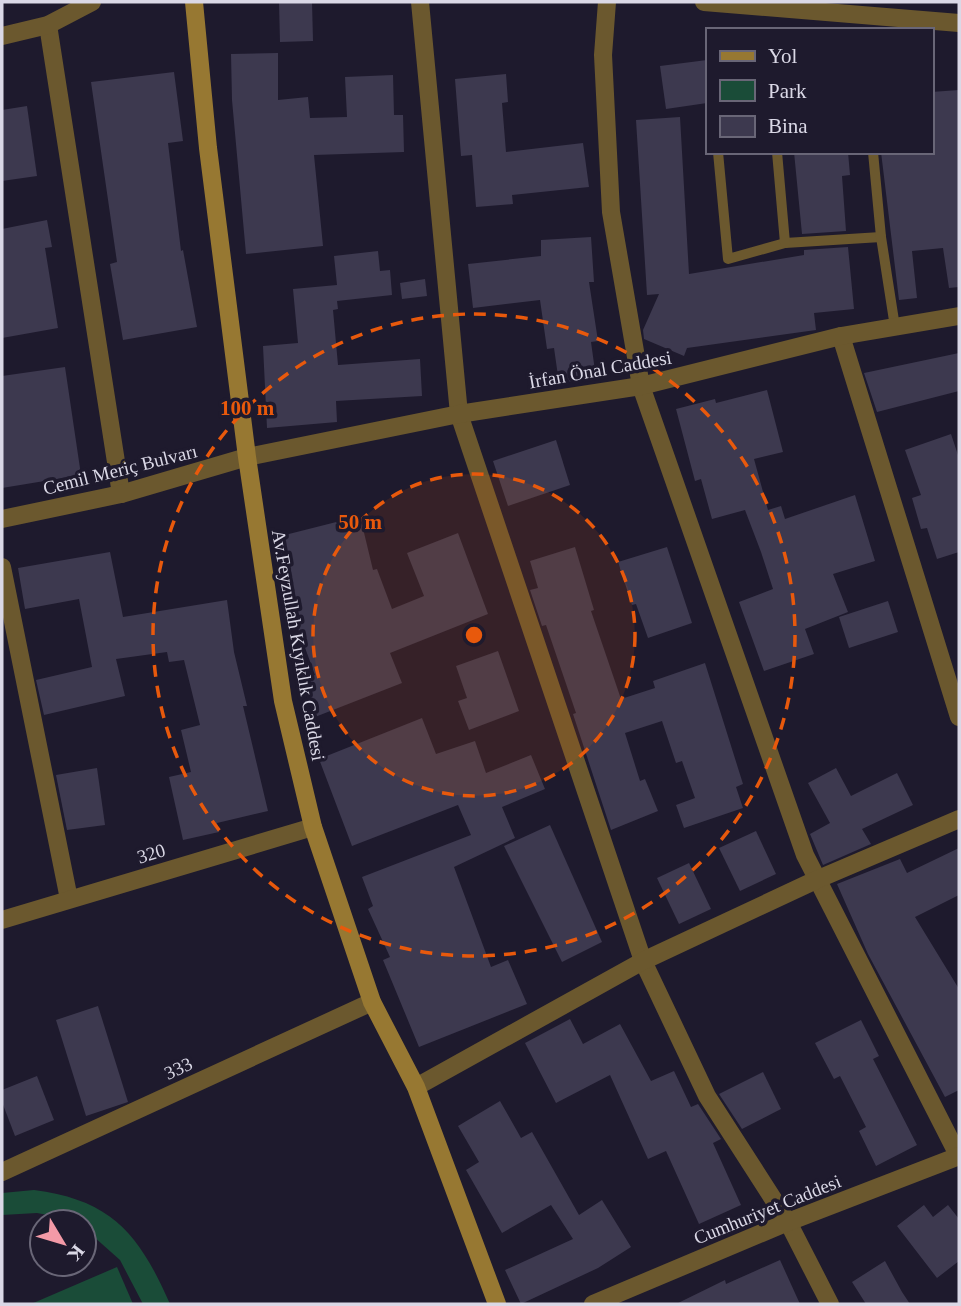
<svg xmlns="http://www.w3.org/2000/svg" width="961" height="1306" font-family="'Times New Roman',serif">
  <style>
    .green { fill: #1a4c38 }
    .building { fill: #3d394f }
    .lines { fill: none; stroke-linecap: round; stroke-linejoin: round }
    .lane { stroke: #6b582e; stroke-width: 10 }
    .street { stroke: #6b582e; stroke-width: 18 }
    .secondary { stroke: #977832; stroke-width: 18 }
    .ring { fill: none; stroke: #e8590c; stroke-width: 3.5; stroke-dasharray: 12 9 }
    .labels { text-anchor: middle; stroke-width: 7; stroke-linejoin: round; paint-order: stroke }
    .street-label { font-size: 19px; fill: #dad8e6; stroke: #1e1a2d }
    .centre { fill: #e8590c; stroke: #1e1a2d; stroke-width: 3.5 }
    .ring-label { font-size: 21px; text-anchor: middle; font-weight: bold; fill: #e8590c; stroke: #1e1a2d; stroke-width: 7; stroke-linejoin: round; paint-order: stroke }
  </style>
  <rect width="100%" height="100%" fill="#1e1a2d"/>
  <g class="green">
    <path d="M34,1190C113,1200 140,1236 170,1304H143L120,1260L84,1228V1222L37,1213L2,1215V1193Z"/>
    <path d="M117,1267L133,1304H31Z"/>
  </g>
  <g class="building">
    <path d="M279,2H312L313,41L280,42Z"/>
    <path d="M278,53V100L308,97L310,118L347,117L345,77L393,75L394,115H403L404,152L314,155L323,246L246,254L232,100L231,54Z"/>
    <path d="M707,60V103L666,109L660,66Z"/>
    <path d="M174,72L183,141L168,143L181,251L183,250L197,327L123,340L110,264L117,262L91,82Z"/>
    <path d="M506,74L508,102L502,103L506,152L583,143L589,187L512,195L513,204L476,207L472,155L461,156L455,79Z"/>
    <path d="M959,90V287L949,288L943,248L912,251L917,298L899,300L881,152H931V92Z"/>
    <path d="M27,106L37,176L2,181V110Z"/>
    <path d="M680,117L689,274L804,255V250L848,247L854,309L814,313L816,330L687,348L684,356L644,339L643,330L659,294L647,295L636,120Z"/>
    <path d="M794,152H848L850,175L842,176L846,231L802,234Z"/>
    <path d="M47,220L52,247L45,248L58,328L2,338V229Z"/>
    <path d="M591,237L594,282H589L598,341L591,342L596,378L559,383L554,348L547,349L540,300L473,308L468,264L541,256V240Z"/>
    <path d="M378,251L380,271L390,270L392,295L337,301L338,309L333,310L338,365L420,359L422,396L336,401L337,422L267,428L263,346L298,343L293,289L337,285L334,256Z"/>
    <path d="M425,279L427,296L402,299L400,283Z"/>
    <path d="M959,353V391L877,412L864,373Z"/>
    <path d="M65,367L81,475L2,488V376Z"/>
    <path d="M767,390L783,452L754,459L768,510L781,506L785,519L855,495L875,561L833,574L848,612L805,629L814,654L764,671L739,602L773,589L761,552L745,510L712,519L701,479L695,481L676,409L715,399L716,403Z"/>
    <path d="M951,434L959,458V552L937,559L927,528L921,529L912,498L921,495L905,450Z"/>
    <path d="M556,440L570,485L508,506L493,461Z"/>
    <path d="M360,516L373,570L377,569L392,609L424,596L407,553L458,533L488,614L390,653L402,683L315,717L301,680L315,675L288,601L292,600L277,537Z"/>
    <path d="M575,547L594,610L591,611L621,699L655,688L653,681L705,663L743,784L736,787L743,808L684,828L676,805L695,798L682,761L676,763L662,721L625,733L640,781L645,779L658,811L611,830L573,714L576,713L546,625L542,626L530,590L538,588L530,561Z"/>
    <path d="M667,547L692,623L648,638L636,604L632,605L618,562Z"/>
    <path d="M110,552L123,617L227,600L234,652L247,706H243L268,811L217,823L219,832L183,840L169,777L191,772L181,730L200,725L184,660L169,662L167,652L116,659L125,696L44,715L36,680L92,667L79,599L25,609L18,568Z"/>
    <path d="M888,601L898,632L849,648L839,617Z"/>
    <path d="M498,651L519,711L469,730L458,701L467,698L456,666Z"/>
    <path d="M422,718L436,754L475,741L486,773L531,755L545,789L502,807L515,838L454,867L491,967L508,960L527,1004L419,1047L383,960L390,957L368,909L373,906L362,877L471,835L458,805L352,846L319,759Z"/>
    <path d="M97,768L105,825L67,830L56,775Z"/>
    <path d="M836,768L851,796L897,773L913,805L862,829L871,844L823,865L810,834L830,823L808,783Z"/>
    <path d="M550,825L602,942L562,962L504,846Z"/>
    <path d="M756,831L776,874L740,891L719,848Z"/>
    <path d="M959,848V895L915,917L959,989V1090L945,1097L868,954L837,884L900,859L907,873Z"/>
    <path d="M689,863L711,909L679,924L657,878Z"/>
    <path d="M98,1006L128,1102L86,1116L56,1020Z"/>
    <path d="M570,1019L583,1044L620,1024L651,1081L674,1071L691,1107L698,1104L721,1139L713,1143L741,1205L699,1224L666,1151L648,1159L610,1075L556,1103L525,1043Z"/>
    <path d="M861,1020L879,1056L873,1059L917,1145L876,1166L859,1131L866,1127L840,1076L834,1079L815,1043Z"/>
    <path d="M763,1072L781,1109L742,1129L719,1094Z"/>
    <path d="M37,1076L54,1120L15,1136L2,1102V1090Z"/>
    <path d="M500,1101L521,1138L532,1132L579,1215L602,1200L631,1247L598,1268L521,1304L505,1270L573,1239L551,1205L502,1233L466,1170L479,1162L458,1126Z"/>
    <path d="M924,1205L933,1217L948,1205L959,1219V1261L937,1278L897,1226Z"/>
    <path d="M780,1260L800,1304H676L725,1280L726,1284Z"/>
    <path d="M885,1261L902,1292L910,1304H866L852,1282Z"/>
  </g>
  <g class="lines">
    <g class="lane">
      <path d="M718,152L728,259L785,243L881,237"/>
      <path d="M777,152L785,243"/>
      <path d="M873,152L881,237L895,327"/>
    </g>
    <g class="street">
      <path d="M420,2L459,414L643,961L707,1096L788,1222L830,1304"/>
      <path d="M607,2L603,55L611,212L641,386L805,855L959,1157"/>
      <path d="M704,2L959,23"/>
      <path d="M48,25L121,494"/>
      <path d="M2,36L48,25L92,2"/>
      <path d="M841,336L959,717"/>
      <path d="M2,519L121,494L247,457L459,414L641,386L841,336L959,316"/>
      <path d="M2,567L69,899"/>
      <path d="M2,920L313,827"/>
      <path d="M416,1087L643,961L816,880L959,819"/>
      <path d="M2,1172L372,1002"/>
      <path d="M593,1304L788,1222L959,1156"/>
    </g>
    <path class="secondary" d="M194,2L208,148L247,457L283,701L313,827L372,1002L416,1087L497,1304"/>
  </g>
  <circle cx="474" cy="635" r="161" fill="#e8590c" fill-opacity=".12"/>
  <g class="ring">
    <circle cx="474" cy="635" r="161"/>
    <circle cx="474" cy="635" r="321"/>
  </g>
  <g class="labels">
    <g class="street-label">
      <text transform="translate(600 369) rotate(-10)" y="7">İrfan Önal Caddesi</text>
      <text transform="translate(120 469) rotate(-14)" y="7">Cemil Meriç Bulvarı</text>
      <text transform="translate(299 645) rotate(80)" y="7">Av.Feyzullah Kıyıklık Caddesi</text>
      <text transform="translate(151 853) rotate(-17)" y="7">320</text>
      <text transform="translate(178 1068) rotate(-25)" y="7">333</text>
      <text transform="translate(767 1209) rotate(-22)" y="7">Cumhuriyet Caddesi</text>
    </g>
  </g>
  <circle cx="474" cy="635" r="10" class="centre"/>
  <g class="ring-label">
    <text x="247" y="415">100 m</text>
    <text x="360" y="529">50 m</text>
  </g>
  <rect width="961" height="1306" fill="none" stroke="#dad8e6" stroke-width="7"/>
  <rect x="706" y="28" width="228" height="126" fill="#1e1a2d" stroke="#696677" stroke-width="2"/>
  <rect x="720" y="51" width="35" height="10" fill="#977832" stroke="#696677" stroke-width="2"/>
  <text x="768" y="63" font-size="21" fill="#dad8e6">Yol</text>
  <rect x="720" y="80" width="35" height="21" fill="#1a4c38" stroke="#696677" stroke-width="2"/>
  <text x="768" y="98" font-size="21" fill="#dad8e6">Park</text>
  <rect x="720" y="116" width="35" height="21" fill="#3d394f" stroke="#696677" stroke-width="2"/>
  <text x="768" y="133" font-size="21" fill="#dad8e6">Bina</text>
  <g transform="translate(63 1243) rotate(128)"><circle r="33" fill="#1e1a2d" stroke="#696677" stroke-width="2"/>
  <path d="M0-5L12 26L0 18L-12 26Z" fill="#f39aa7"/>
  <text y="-10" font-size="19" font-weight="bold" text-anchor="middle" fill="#dad8e6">K</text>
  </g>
</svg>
